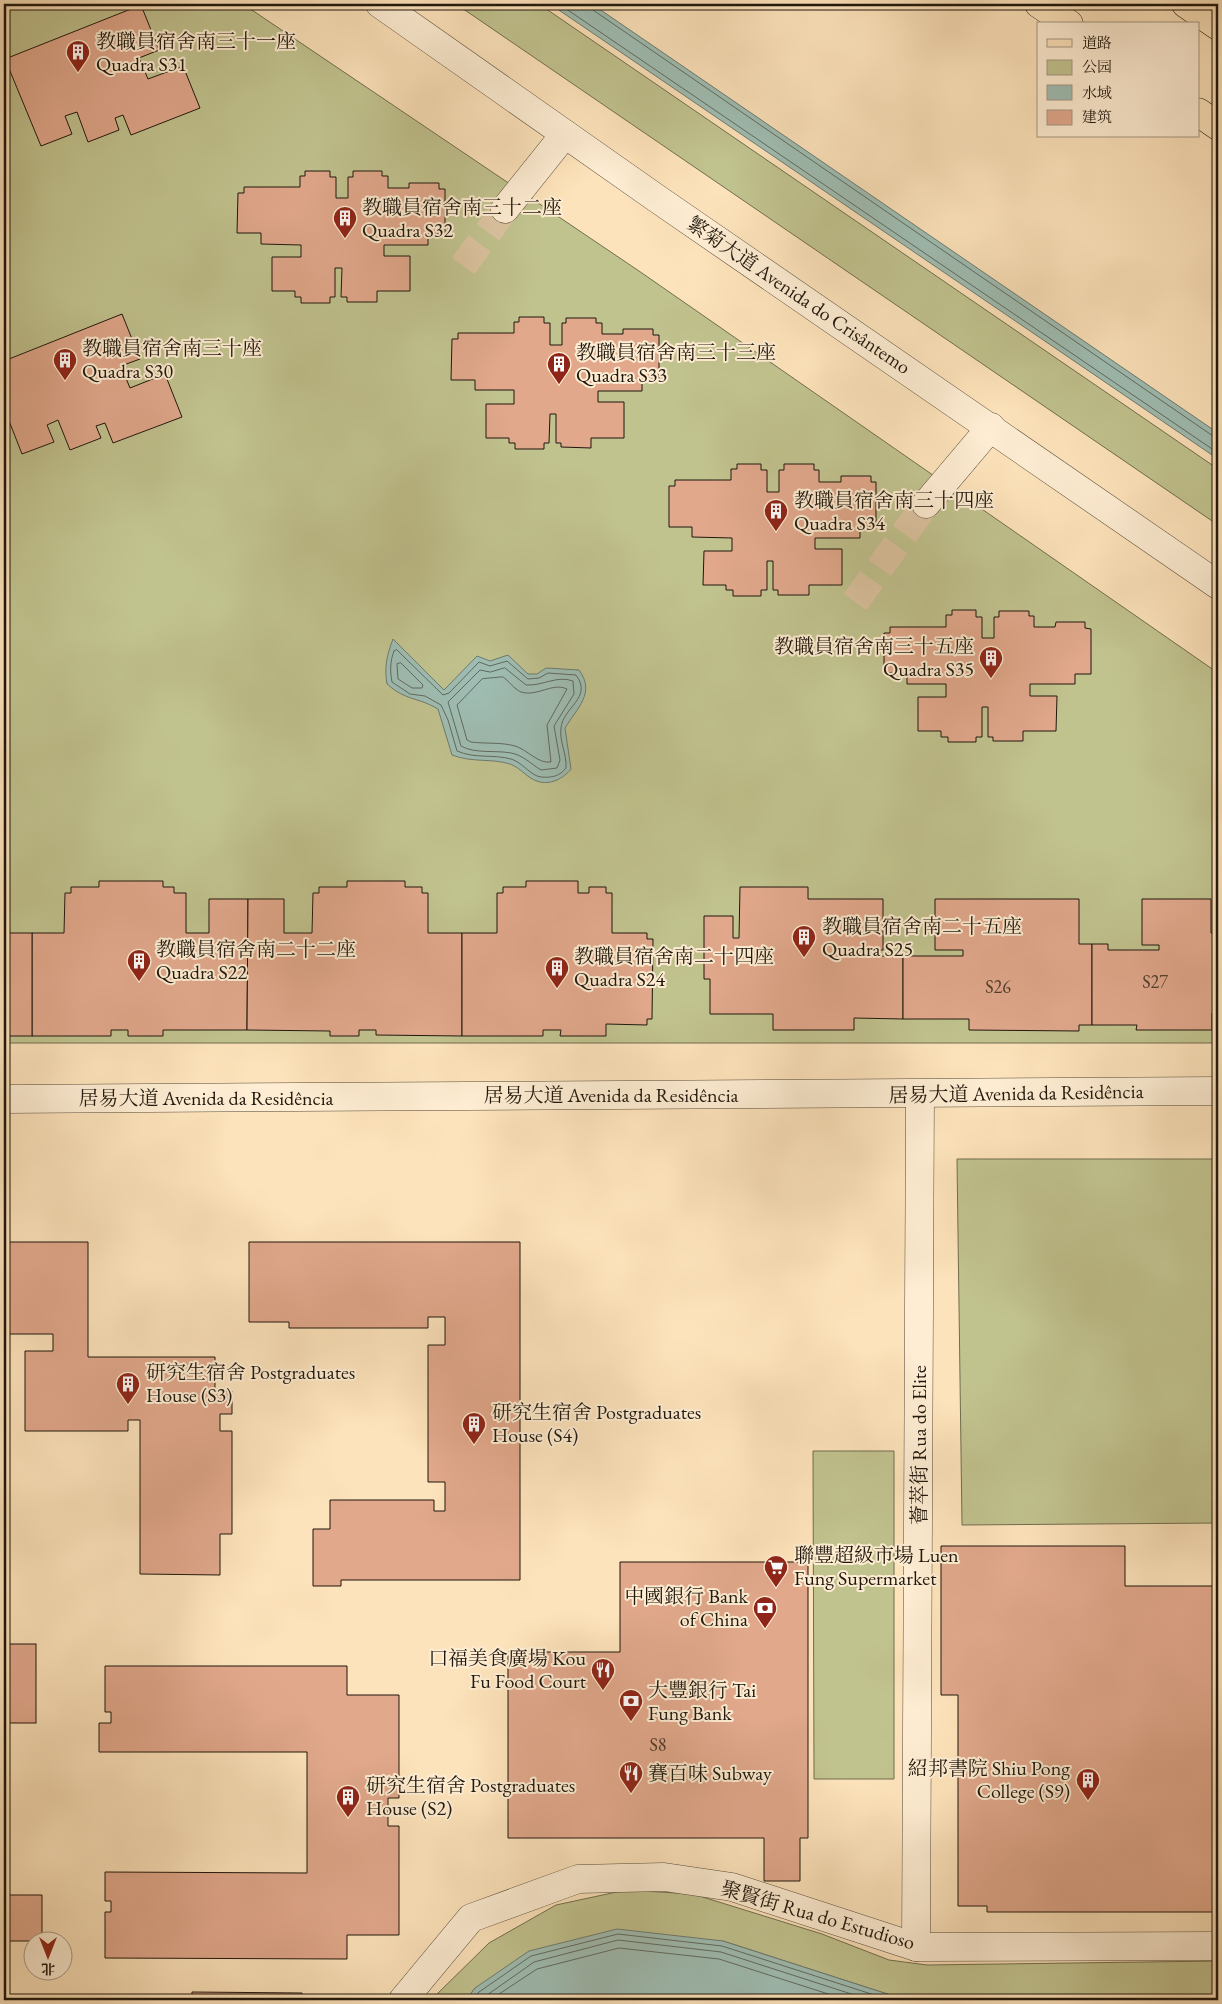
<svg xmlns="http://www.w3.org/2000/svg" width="1222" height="2004" font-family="'EB Garamond','Noto Serif SC',serif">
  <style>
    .green { fill: #c1c38f; stroke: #706d4e }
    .water { fill: #9fbeb4; stroke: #6c7b71 }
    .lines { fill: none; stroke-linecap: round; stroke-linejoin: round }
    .shore { stroke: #5f6a60; stroke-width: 1 }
    .building { fill: #e1a88c; stroke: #1f170d }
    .minor-tunnel { stroke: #dcc4a1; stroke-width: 28; stroke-dasharray: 28 14; stroke-linecap: butt }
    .minor-casing { stroke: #564a38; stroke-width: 29 }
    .major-casing { stroke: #1f170d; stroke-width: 29 }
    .minor { stroke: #feedd3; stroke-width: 28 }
    .major { stroke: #fde3bb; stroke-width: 28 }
    .labels { text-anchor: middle; stroke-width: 4; stroke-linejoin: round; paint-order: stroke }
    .number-label { font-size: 18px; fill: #503b2d }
    .poi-label { font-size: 20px; fill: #1f170d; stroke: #feedd3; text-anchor: start }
    .street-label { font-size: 20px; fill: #1f170d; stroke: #feedd3 }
  </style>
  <rect width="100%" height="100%" fill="#fde3bb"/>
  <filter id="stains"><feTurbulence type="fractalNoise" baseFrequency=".004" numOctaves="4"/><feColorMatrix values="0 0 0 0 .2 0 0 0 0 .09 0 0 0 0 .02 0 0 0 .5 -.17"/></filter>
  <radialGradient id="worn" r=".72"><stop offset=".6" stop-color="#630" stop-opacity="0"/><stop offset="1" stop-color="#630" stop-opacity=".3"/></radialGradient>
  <g class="green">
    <path d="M4,4H243L639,271L1218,673V1043H4Z"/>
    <path d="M456,4H539L1218,469V525Z"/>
    <path d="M957,1159H1218V1523L962,1525Z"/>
    <path d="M813,1451H894V1779H814Z"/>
    <path d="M626,1890L693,1894L822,1934L889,1960L927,1965L1218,1961V2000H906L723,1941L475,1988L466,2000H431L489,1943L556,1905Z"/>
  </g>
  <g class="water">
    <path d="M550,4H592L1218,433V459Z"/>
    <path d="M393,639L444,690L477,656L490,661L508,655L528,674H537L546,668L579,670C596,693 577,708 565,728L571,769C564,778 550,786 537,781C527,778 521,768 510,764C491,758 473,763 452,755L438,709C418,697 406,701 387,684C384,667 387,655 393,639Z"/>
    <path d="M617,1929L723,1941L906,2000H466L475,1988L529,1951Z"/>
  </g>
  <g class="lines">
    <g class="shore">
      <path d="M559,4L1218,453"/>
      <path d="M590,4L593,10L1213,436L1218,437"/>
      <path d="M397,650L443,695L449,693L479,662L490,666L507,661L528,679L539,678L548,673L576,675C593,698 563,707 561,728C559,741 567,754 566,768C560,776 552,778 541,777C531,776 522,762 511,759C493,754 475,759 457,751L448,720L441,705L425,696L410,694L392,682C390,671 390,661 394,651Z"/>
      <path d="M401,663L423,685L422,688H412L398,679L397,664Z"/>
      <path d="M505,668L526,685C543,686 557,675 573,681L574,694L554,726L560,760L557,768L541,770C531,764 523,755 511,753C495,750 475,754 461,746L448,702L480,670L490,672Z"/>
      <path d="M503,677C509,681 514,689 521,692C538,697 552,682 567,689L547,725L551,762C538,764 528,750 515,746C501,742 486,744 471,742L467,740L457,705L482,679Z"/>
      <path d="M472,2000L479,1992L531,1956L618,1934L722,1946L890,2000"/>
      <path d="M480,2000L534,1962L618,1940L721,1952L870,2000"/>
      <path d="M490,2000L537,1969L619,1948L719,1959L847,2000"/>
    </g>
  </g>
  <g class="building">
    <path d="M141,5L159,50L139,58L148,79L183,66L200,108L131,135L123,115L115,118L119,130L88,142L77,112L65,116L72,134L41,146L5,59Z"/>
    <path d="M305,171H330V177H336V198H348V177H353V171H382V176H388V188H409V183H439V189H445V234H428V245H384V256H410V291H377V302H347V297H341L342,268H335V297H330V303H301V297H295V291H272V257H301V245L261,244V233H237L238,193H244V187H300V176H305Z"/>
    <path d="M122,314L140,359L121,366L130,388L165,374L182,417L113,443L105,423L96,426L101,438L70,450L58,420L47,425L54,442L22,454L4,408V361Z"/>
    <path d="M519,317H544V323H550V345H562V323H566V318H596V323H602V334H623V329H653V335H659V380H642V391H598V402H624V438H591V448L561,447V443H556V414H550L549,443H544V449H515V443H509V438H486V404H514V390H475V380H451L452,339H458V333H514V322H519Z"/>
    <path d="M737,464H761V470H767V492H779V470H784V464H814V470H819V482H841V476H871V482H876V527H860V538H815V549H842V585H809V595H778V590H773V561H767V590H761V596H733V590H726V585H703L704,551H732V538L692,537V527H669V486H675V480H731V469H737Z"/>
    <path d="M952,610H976V617H982V638H994V617H999V611H1029V616H1034V627H1055L1056,622H1085V628L1091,629V674H1075V684H1030V696H1057L1056,731H1023V741H993V737H988V707H982V737H976V742H948V737H941V731H918V697H946V684H907V673H884V633H890V627H946V615H952Z"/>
    <path d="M4,689L9,703L4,705Z"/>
    <rect x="1217" y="859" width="1" height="40"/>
    <path d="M99,881H163V887H174V893H186V933H209V899H248L247,1030H163V1036H128V1030H111V1036H32V933H64L65,893H71V887H99Z"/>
    <path d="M347,881H405V887H422V893H428V933H462V1036L376,1035V1030H359V1036H330V1031L247,1030L248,899H284V933H312L313,893H319V887H347Z"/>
    <path d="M526,881H578V893H589V887H606V893H612V933H647V939H653L652,1019H647V1025L606,1024V1036H560L561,1030H543V1036H462V933H497V893H503V887H526Z"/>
    <path d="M740,887H808V899H883V950H854V956H903V1019L854,1018V1030H773V1014H710V979H704V916H733V938H739Z"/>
    <path d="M935,899H1079V944H1092V1025H1079V1031L969,1030V1019H903V956H963V950H935Z"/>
    <path d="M1142,899H1211V933H1218V1013H1212V1030H1136L1137,1025H1092V944H1108V950H1159V945H1142Z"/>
    <rect x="4" y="933" width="28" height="103"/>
    <path d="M4,1242H88V1357H215V1391H232V1414H220V1431H232V1534H220V1575L140,1574V1420H128V1431H25V1351H53V1334H4Z"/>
    <path d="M249,1242H520V1580H341V1586H313V1529H330V1500H434V1511H445V1482H428V1345H445V1317H428V1328H289V1322H249Z"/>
    <path d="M941,1546H1125V1586H1218V1912H987V1906H958V1695H941Z"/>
    <path d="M620,1562H808V1838H800V1881H764V1838H508V1652H620Z"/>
    <rect x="4" y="1644" width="32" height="79"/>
    <path d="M105,1666H347V1695H399V1798H388V1826H399V1935H347V1959L105,1958V1912H111V1901H105V1872L307,1873V1752H99V1723H111V1712H105Z"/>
    <path d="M7,1895H42V1941H4V1901H7Z"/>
    <path d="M192,1992L302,1993V2000H192Z"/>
  </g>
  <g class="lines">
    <g class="minor-tunnel">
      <path d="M463,266L505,209"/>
      <path d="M855,602L926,504"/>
    </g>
    <g class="minor-casing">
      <g id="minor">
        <path d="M380,4L659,200L1218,585"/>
        <path d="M505,209L565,134"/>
        <path d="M926,504L991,427"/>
        <path d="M4,1099L1218,1091"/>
        <path d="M916,1947L920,1094"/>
        <path d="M403,2000L471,1918L578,1879L664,1877L732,1887L916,1947L1218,1946"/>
      </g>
    </g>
    <g class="major-casing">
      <g id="major">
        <path d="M1039,4L1069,24"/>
        <path d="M1186,4L1218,26"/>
        <path d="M1198,112L1218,126"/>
      </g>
    </g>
    <use href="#minor" class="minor"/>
    <use href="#major" class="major"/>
  </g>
  <defs>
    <g id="building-pin" transform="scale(1.25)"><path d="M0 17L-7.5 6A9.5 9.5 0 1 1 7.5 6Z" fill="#8f2418" stroke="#feedd3"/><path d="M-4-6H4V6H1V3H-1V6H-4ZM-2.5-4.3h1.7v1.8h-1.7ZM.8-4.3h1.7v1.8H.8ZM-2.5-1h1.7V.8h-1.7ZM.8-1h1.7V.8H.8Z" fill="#fff"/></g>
    <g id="supermarket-pin" transform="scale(1.25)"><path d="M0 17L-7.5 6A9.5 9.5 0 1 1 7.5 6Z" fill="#8f2418" stroke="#feedd3"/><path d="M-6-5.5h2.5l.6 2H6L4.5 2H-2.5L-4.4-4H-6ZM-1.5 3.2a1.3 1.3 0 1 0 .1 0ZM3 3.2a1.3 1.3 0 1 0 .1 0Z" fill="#fff"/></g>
    <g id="bank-pin" transform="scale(1.25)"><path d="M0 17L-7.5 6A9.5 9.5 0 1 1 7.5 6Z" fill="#8f2418" stroke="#feedd3"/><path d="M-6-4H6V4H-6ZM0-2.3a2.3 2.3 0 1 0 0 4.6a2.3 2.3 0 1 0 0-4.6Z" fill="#fff"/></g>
    <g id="restaurant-pin" transform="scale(1.25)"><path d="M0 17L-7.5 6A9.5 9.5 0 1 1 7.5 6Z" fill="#8f2418" stroke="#feedd3"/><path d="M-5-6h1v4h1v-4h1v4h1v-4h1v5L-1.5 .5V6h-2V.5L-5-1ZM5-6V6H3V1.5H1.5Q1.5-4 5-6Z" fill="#fff"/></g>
  </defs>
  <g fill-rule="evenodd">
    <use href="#building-pin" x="78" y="52"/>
    <use href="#building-pin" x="345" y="218"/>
    <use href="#building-pin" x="65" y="360"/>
    <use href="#building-pin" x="559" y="364"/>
    <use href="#building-pin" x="776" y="511"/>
    <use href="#building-pin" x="991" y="658"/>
    <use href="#building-pin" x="804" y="937"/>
    <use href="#building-pin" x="139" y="961"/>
    <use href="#building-pin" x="557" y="968"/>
    <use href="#building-pin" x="128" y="1384"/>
    <use href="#building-pin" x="474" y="1424"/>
    <use href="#supermarket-pin" x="776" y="1567"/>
    <use href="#bank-pin" x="765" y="1608"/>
    <use href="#restaurant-pin" x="603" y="1670"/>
    <use href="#bank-pin" x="631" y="1701"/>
    <use href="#restaurant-pin" x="631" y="1773"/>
    <use href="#building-pin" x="1088" y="1780"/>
    <use href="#building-pin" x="348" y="1797"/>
  </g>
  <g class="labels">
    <g class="number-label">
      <text x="1155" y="988">S27</text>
      <text x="998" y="993">S26</text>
      <text x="658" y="1751">S8</text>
    </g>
    <g class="poi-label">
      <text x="96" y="48">教職員宿舍南三十一座<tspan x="96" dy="23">Quadra S31</tspan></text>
      <text x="362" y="214">教職員宿舍南三十二座<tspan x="362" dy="23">Quadra S32</tspan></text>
      <text x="82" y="355">教職員宿舍南三十座<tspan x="82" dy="23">Quadra S30</tspan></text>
      <text x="576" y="359">教職員宿舍南三十三座<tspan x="576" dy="23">Quadra S33</tspan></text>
      <text x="794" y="507">教職員宿舍南三十四座<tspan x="794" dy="23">Quadra S34</tspan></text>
      <text x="974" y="653" text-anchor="end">教職員宿舍南三十五座<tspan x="974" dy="23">Quadra S35</tspan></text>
      <text x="822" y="933">教職員宿舍南二十五座<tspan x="822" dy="23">Quadra S25</tspan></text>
      <text x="156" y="956">教職員宿舍南二十二座<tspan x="156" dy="23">Quadra S22</tspan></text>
      <text x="574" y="963">教職員宿舍南二十四座<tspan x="574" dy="23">Quadra S24</tspan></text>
      <text x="146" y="1379">研究生宿舍 Postgraduates<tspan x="146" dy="23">House (S3)</tspan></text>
      <text x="492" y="1419">研究生宿舍 Postgraduates<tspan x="492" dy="23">House (S4)</tspan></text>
      <text x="794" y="1562">聯豐超級市場 Luen<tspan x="794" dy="23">Fung Supermarket</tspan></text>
      <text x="748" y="1603" text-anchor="end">中國銀行 Bank<tspan x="748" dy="23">of China</tspan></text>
      <text x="586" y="1665" text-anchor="end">口福美食廣場 Kou<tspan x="586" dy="23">Fu Food Court</tspan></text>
      <text x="648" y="1697">大豐銀行 Tai<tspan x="648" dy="23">Fung Bank</tspan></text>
      <text x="1070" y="1775" text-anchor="end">紹邦書院 Shiu Pong<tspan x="1070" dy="23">College (S9)</tspan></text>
      <text x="648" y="1780">賽百味 Subway</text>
      <text x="366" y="1792">研究生宿舍 Postgraduates<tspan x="366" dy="23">House (S2)</tspan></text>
    </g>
    <g class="street-label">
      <text transform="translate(799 295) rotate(34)" y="7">繁菊大道 Avenida do Crisântemo</text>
      <text transform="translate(1016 1093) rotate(-1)" y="7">居易大道 Avenida da Residência</text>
      <text x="611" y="1102">居易大道 Avenida da Residência</text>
      <text x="206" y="1105">居易大道 Avenida da Residência</text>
      <text transform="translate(919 1445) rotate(-90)" y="7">薈萃街 Rua do Elite</text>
      <text transform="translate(818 1915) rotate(16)" y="7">聚賢街 Rua do Estudioso</text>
    </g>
  </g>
  <rect width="1222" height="2004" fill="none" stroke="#fde3bb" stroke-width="20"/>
  <rect x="5" y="5" width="1212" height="1994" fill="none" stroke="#1f170d" stroke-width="2.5"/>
  <rect x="10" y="10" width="1202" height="1984" fill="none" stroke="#1f170d"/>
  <rect x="1037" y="22" width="162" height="115" fill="#feedd3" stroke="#a59784"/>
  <rect x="1047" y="39" width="25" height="8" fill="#fde3bb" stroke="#a59784"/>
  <text x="1082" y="48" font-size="15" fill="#1f170d">道路</text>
  <rect x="1047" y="60" width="25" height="15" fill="#c1c38f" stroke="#a59784"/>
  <text x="1082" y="72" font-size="15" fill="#1f170d">公园</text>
  <rect x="1047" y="85" width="25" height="15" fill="#9fbeb4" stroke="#a59784"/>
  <text x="1082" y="98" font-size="15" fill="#1f170d">水域</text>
  <rect x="1047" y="110" width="25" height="15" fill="#e1a88c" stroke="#a59784"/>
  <text x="1082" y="122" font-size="15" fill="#1f170d">建筑</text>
  <g transform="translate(48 1956) rotate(180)"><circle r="24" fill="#feedd3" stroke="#a59784"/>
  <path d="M0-4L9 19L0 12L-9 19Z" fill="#8f2418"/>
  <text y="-8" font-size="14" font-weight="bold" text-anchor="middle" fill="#1f170d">北</text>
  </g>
  <rect width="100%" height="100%" filter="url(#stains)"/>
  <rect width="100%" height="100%" fill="url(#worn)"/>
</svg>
